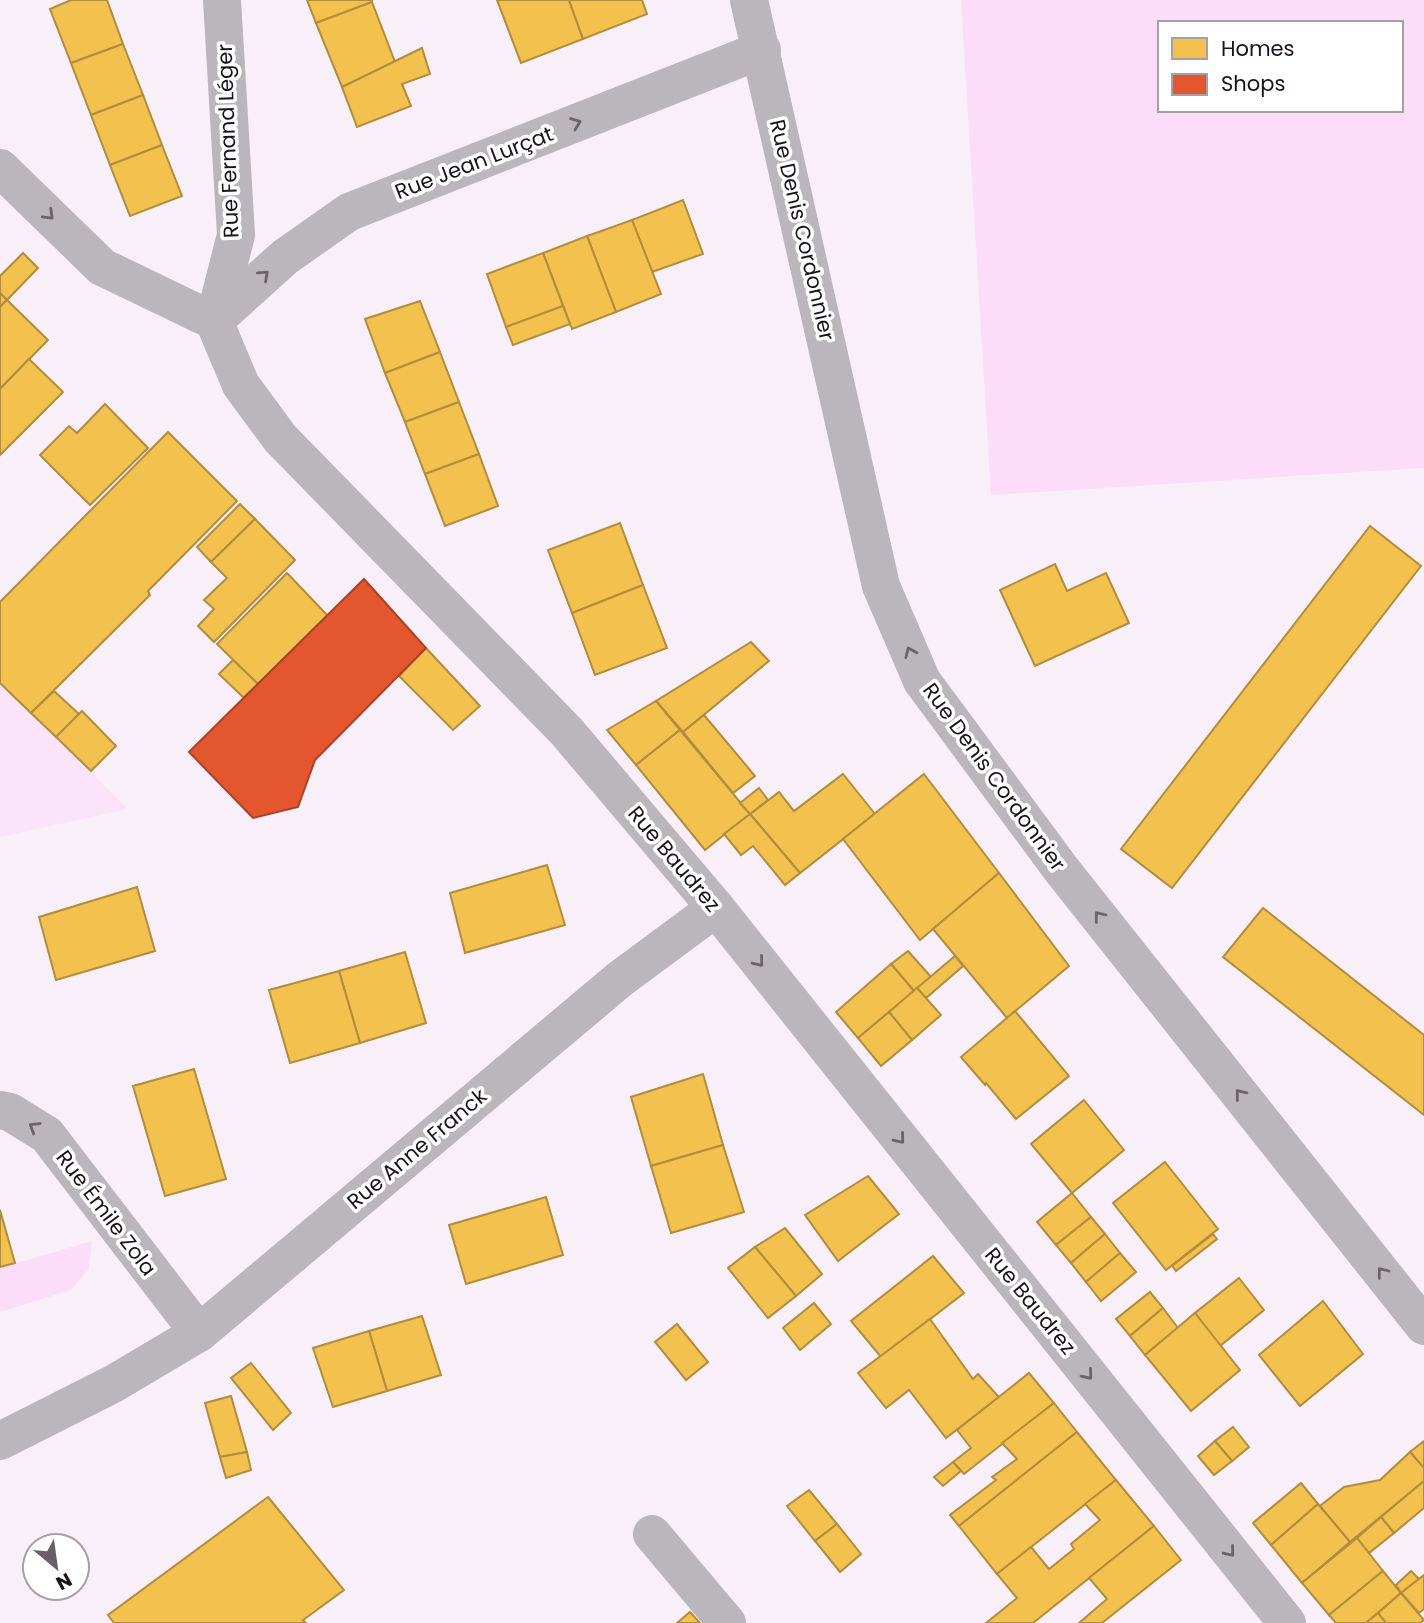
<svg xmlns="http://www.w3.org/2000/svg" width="1424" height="1623" font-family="Poppins,sans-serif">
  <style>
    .built { fill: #fbe3f9 }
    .green { fill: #fbddf9; fill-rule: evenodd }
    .homes { fill: #f2c14e; stroke: #b28c3f; stroke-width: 2 }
    .shops { fill: #e4572e; stroke: #a84228; stroke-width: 2 }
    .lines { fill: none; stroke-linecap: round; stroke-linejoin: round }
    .minor { stroke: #bbb6bb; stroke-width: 38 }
    .oneway { stroke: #6c646b }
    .labels { text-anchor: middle; stroke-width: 7; stroke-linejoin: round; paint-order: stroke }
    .street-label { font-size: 21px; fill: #1c121b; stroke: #fff }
  </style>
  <rect width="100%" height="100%" fill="#f9eff8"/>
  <path class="built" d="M0,684L128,809L0,837Z"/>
  <g class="green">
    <path d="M961,0H1424V468L991,495ZM1160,23H1401V110H1160Z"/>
    <path d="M92,1241L89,1269L71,1290L0,1312V1268Z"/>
  </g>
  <g class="homes">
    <path d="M71,0H107L123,44L71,63L50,9Z"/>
    <path d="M307,0H372V2L316,23Z"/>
    <path d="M497,0H569L583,39L521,63Z"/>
    <path d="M569,0H642L647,14L583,39Z"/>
    <path d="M372,2L395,62L342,87L316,23Z"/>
    <path d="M123,44L143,95L91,115L71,63Z"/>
    <path d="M422,48L430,74L402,84L411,106L357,127L342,87Z"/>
    <path d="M143,95L162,145L110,165L91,115Z"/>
    <path d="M162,145L182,196L130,216L110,165Z"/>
    <path d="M683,200L703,254L652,272L632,220Z"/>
    <path d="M632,220L661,294L616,312L587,236Z"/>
    <path d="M587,236L616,312L572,329L543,253Z"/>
    <path d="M23,253L38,268L7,300L0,293V276Z"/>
    <path d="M543,253L563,306L506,327L487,274Z"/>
    <path d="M0,293L7,300L0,307Z"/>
    <path d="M7,300L48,340L0,389V307Z"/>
    <path d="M420,301L440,352L385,373L365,319Z"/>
    <path d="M563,306L570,324L513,345L506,327Z"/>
    <path d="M440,352L459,402L405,422L385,373Z"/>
    <path d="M29,359L63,392L0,455V389Z"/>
    <path d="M459,402L479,454L425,474L405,422Z"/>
    <path d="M105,404L148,448L90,505L40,455L69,426L77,433Z"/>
    <path d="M168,432L237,501L148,591L150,595L31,713L0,683V602Z"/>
    <path d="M479,454L498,506L445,526L425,474Z"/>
    <path d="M240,504L255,519L211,562L197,547Z"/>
    <path d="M255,519L295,560L214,642L198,626L214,609L204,600L227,578L211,562Z"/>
    <path d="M620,523L643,585L572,613L548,550Z"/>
    <path d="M1370,526L1421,566L1172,888L1121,849Z"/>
    <path d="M1055,564L1067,591L1106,573L1129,623L1035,666L1000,590Z"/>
    <path d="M287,573L328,616L258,684L217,644Z"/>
    <path d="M643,585L667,648L595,675L572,613Z"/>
    <path d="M751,642L769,661L683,732L656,701Z"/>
    <path d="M426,648L480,706L453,730L399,676Z"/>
    <path d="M233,660L258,684L244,698L219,674Z"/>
    <path d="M54,691L79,714L56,737L31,713Z"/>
    <path d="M656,701L680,730L636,765L607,730Z"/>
    <path d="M82,711L116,746L91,771L56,737Z"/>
    <path d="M704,715L755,776L733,793L683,732Z"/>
    <path d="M680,730L750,814L705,850L636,765Z"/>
    <path d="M843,774L875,814L800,873L750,814L779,792L794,811Z"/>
    <path d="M924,774L999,873L920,940L843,839Z"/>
    <path d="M759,788L768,800L750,814L740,803Z"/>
    <path d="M750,814L800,873L785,885L753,846L741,855L724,834Z"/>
    <path d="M547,865L565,925L465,953L450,893Z"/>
    <path d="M999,873L1069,966L1007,1018L933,929Z"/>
    <path d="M137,887L155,951L56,980L39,917Z"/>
    <path d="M1263,908L1424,1035V1115L1223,957Z"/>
    <path d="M908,951L931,977L914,991L891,964Z"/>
    <path d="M405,952L426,1023L360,1043L339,971Z"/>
    <path d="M955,956L963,966L926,998L917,988Z"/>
    <path d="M891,964L914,991L858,1038L836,1012Z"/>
    <path d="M339,971L360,1043L290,1063L269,990Z"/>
    <path d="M917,988L941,1015L912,1040L889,1012Z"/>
    <path d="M1015,1011L1069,1076L1016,1119L986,1083L985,1085L961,1057Z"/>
    <path d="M889,1012L912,1040L881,1066L858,1038Z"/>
    <path d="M194,1069L226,1179L165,1196L133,1086Z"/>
    <path d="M703,1074L723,1145L651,1166L631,1097Z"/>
    <path d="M1084,1100L1124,1150L1072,1193L1031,1144Z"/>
    <path d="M723,1145L744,1212L671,1233L651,1166Z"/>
    <path d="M1165,1162L1218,1229L1166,1270L1113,1203Z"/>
    <path d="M868,1176L899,1214L838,1261L805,1215Z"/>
    <path d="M1072,1193L1091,1217L1056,1245L1037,1222Z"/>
    <path d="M546,1197L563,1255L466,1284L449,1225Z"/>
    <path d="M0,1210L15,1263L0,1267Z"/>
    <path d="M1091,1217L1105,1234L1071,1263L1056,1245Z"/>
    <path d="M785,1228L822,1274L796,1296L755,1247Z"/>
    <path d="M1105,1234L1120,1253L1086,1282L1071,1263Z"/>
    <path d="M1213,1234L1217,1239L1176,1271L1172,1266Z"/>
    <path d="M755,1247L796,1296L768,1318L728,1268Z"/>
    <path d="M1120,1253L1136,1272L1101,1301L1086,1282Z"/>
    <path d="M933,1256L964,1293L881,1357L851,1321Z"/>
    <path d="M1239,1278L1264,1310L1220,1346L1195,1313Z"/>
    <path d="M1150,1292L1163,1308L1130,1336L1116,1319Z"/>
    <path d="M1323,1301L1363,1354L1300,1406L1259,1355Z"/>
    <path d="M814,1303L831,1324L800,1350L783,1328Z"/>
    <path d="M1163,1308L1178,1328L1145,1355L1130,1336Z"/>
    <path d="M1195,1313L1240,1370L1191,1411L1145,1355Z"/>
    <path d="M422,1316L441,1375L387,1391L369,1331Z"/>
    <path d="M930,1319L973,1379L978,1374L999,1397L946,1438L909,1390L886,1408L858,1373Z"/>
    <path d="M677,1324L708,1362L686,1380L655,1342Z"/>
    <path d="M369,1331L387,1391L333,1407L313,1348Z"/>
    <path d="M251,1363L291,1413L273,1430L231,1378Z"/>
    <path d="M1029,1373L1054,1403L964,1474L953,1462L971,1448L957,1430Z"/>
    <path d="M231,1396L247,1452L220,1457L205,1403Z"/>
    <path d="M1054,1403L1077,1432L959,1526L950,1515L996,1480L992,1477L1017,1459L1002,1443Z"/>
    <path d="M1233,1427L1249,1447L1232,1461L1215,1441Z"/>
    <path d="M1077,1432L1116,1480L997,1574L959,1526Z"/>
    <path d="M1215,1441L1232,1461L1214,1475L1198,1456Z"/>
    <path d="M1424,1441V1468L1410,1452Z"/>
    <path d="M247,1452L251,1470L226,1478L220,1457Z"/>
    <path d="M1410,1452L1424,1468V1481L1350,1542L1320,1506L1344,1487L1380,1480Z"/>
    <path d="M953,1462L961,1471L943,1486L934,1477Z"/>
    <path d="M1116,1480L1154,1526L1033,1623H986L1017,1598L997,1574L1031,1547L1049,1569L1074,1549L1071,1544L1100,1520L1085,1504Z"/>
    <path d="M1424,1481V1508L1394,1533L1381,1517Z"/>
    <path d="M1301,1483L1318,1504L1271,1545L1253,1523Z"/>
    <path d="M809,1490L837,1524L815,1541L787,1506Z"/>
    <path d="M268,1497L344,1590L303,1620L306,1623H114L108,1615Z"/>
    <path d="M1318,1504L1350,1542L1302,1583L1271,1545Z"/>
    <path d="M1381,1517L1394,1533L1369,1553L1357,1538Z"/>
    <path d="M837,1524L861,1554L840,1572L815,1541Z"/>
    <path d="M1154,1526L1181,1560L1102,1623H1079L1107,1599L1089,1578Z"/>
    <path d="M1357,1538L1383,1571L1329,1615L1302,1583Z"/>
    <path d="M1383,1571L1401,1593L1366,1623H1336L1329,1615Z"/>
    <path d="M1411,1571L1419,1579L1401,1593L1396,1585Z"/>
    <path d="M1424,1575V1609L1419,1613L1401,1593Z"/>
    <path d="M1401,1593L1424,1620L1420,1623H1386L1378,1613Z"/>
    <path d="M690,1612L700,1623H677Z"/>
    <path d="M1378,1613L1386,1623H1366Z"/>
  </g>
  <path class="shops" d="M364,579L426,648L315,760L298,807L253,818L189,752Z"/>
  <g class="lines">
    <g class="minor">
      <path d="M749,0L881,586L922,681L1061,869L1424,1326"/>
      <path d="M0,168L102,267L214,321L241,385L280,438L567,732L716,908L1287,1623"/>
      <path d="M214,321L285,257L349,212L762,50"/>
      <path d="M214,321L236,235L222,0"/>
      <path d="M0,1110L10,1112L47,1135L199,1333"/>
      <path d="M0,1441L113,1384L199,1333L620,979L716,908"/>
      <path d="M652,1534L727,1623"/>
    </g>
  </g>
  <defs><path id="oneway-chevron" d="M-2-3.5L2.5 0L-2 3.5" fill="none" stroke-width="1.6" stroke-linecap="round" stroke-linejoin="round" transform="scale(1.75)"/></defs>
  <g class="oneway">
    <use href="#oneway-chevron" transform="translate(576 123) rotate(-21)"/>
    <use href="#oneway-chevron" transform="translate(49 215) rotate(44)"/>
    <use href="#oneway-chevron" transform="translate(264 275) rotate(-42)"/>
    <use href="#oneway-chevron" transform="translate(910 652) rotate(-114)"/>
    <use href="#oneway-chevron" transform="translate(1099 916) rotate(-128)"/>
    <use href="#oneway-chevron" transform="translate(759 962) rotate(51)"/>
    <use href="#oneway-chevron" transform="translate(1240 1094) rotate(-128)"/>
    <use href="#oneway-chevron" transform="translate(34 1127) rotate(-148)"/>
    <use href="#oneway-chevron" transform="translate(900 1139) rotate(51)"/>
    <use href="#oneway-chevron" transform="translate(1382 1272) rotate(-128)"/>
    <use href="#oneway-chevron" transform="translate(1088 1375) rotate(51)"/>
    <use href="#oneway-chevron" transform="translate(1230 1552) rotate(51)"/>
  </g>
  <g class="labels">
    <g class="street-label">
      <text transform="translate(228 141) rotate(-92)" y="7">Rue Fernand Léger</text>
      <text transform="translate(474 163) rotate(-21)" y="7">Rue Jean Lurçat</text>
      <text transform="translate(802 230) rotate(77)" y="7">Rue Denis Cordonnier</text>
      <text transform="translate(994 777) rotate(54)" y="7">Rue Denis Cordonnier</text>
      <text transform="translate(674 859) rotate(50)" y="7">Rue Baudrez</text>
      <text transform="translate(417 1149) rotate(-40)" y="7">Rue Anne Franck</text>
      <text transform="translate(106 1213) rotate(53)" y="7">Rue Émile Zola</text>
      <text transform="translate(1030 1301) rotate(51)" y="7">Rue Baudrez</text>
    </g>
  </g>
  <rect x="1158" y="21" width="245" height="91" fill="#ffffff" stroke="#a4a0a4" stroke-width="2"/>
  <rect x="1172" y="38" width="35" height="21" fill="#f2c14e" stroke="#a4a0a4" stroke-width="2"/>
  <text x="1221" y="56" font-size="21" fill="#1c121b">Homes</text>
  <rect x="1172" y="74" width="35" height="21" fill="#e4572e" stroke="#a4a0a4" stroke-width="2"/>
  <text x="1221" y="91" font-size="21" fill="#1c121b">Shops</text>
  <g transform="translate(56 1567) rotate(151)"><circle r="33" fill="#ffffff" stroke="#a4a0a4" stroke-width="2"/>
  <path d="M0-5L12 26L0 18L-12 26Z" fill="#695f68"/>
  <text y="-10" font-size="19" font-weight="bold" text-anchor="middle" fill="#1c121b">N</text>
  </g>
</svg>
